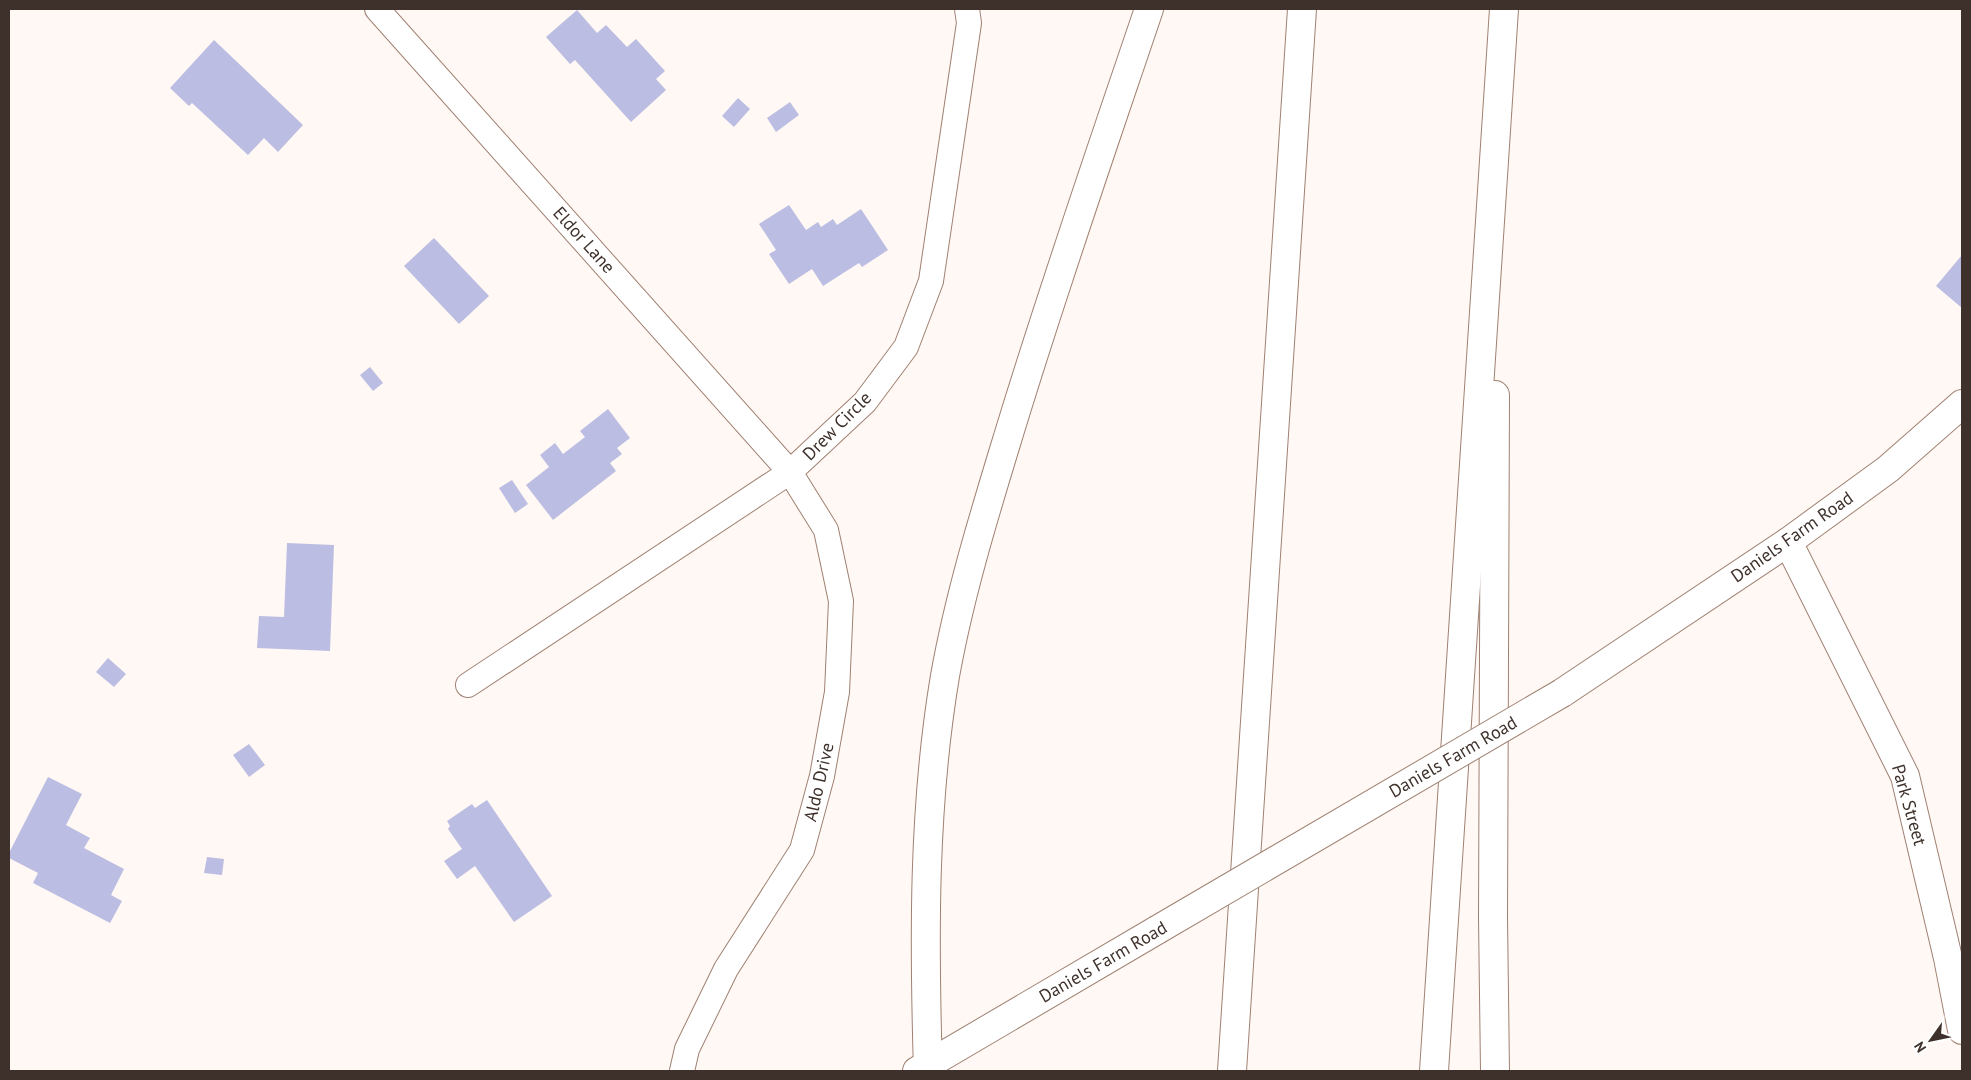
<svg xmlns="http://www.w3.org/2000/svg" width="1971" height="1080" font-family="'PT Sans',sans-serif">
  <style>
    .building { fill: #bcbde2 }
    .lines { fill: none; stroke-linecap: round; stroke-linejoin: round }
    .minor-casing { stroke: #9f8172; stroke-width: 26 }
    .secondary-casing { stroke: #9f8172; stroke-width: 30 }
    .motorway-casing { stroke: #9f8172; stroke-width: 30 }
    .minor { stroke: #fff; stroke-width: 24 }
    .secondary { stroke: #fff; stroke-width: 28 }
    .motorway { stroke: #fff; stroke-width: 28 }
    .secondary-bridge-casing { stroke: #9f8172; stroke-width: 30; stroke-linecap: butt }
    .secondary-bridge { stroke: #fff; stroke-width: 28 }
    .labels { text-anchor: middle; stroke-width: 4; stroke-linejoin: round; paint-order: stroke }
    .street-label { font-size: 18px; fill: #3e312b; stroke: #fff }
  </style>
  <rect width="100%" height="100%" fill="#fff8f4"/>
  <g class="building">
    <path d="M577,10L597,33L606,25L627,47L636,39L665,71L656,79L666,90L631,122L575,60L570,64L546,37Z"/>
    <path d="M214,40L303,125L278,152L264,138L248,155L192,103L189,106L170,88Z"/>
    <path d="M738,98L750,109L734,127L722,116Z"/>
    <path d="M790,102L799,115L776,132L767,118Z"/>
    <path d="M789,205L806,230L818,222L821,227L833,219L837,225L861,209L888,250L862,267L859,263L823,286L812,269L789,284L769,254L776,250L759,224Z"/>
    <path d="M434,238L489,296L459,324L404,266Z"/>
    <path d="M1962,255V308L1936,286Z"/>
    <path d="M370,367L383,383L373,391L360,375Z"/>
    <path d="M608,409L630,438L617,448L622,454L610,463L616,471L553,520L526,485L549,467L540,455L555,443L563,454L585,437L580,431Z"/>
    <path d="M512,480L528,504L515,513L499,488Z"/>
    <path d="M287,543L334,545L330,651L257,648L259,616L284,617Z"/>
    <path d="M108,658L126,674L114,687L96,672Z"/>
    <path d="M249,744L265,765L249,777L233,755Z"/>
    <path d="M48,777L82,794L66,825L90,838L84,848L124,869L111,895L122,901L110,923L33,883L38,873L9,858V853Z"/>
    <path d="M487,800L552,896L514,922L475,866L457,879L444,861L462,849L448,829L450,826L447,821L472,804L475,808Z"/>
    <path d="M207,857L224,859L222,875L204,873Z"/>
  </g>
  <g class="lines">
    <g class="minor-casing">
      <g id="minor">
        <path d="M377,9L790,472L826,530L841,601L837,692L822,776L802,850L726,969L687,1049L682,1071"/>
        <path d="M468,685L790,472L865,402L906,347L931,281L969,23L967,9"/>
      </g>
    </g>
    <g class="secondary-casing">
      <g id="secondary">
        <path d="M1788,542L1905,776L1948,958L1962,1030"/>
        <path d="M1562,693L1788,542L1888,469L1962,404"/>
        <path d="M917,1071L1157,930"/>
      </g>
    </g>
    <g class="motorway-casing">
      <g id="motorway">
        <path d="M928,1071C924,939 923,807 945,676C960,592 986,509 1011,427C1054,286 1102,148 1149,9"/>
        <path d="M1232,1071L1302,9"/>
        <path d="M1434,1071L1504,9"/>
        <path d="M1495,1071L1493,917L1495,395"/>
      </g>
    </g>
    <use href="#minor" class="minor"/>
    <use href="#secondary" class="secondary"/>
    <use href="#motorway" class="motorway"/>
    <g class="secondary-bridge-casing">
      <path id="secondary-bridge" d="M1157,930L1562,693"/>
    </g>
    <use href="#secondary-bridge" class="secondary-bridge"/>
  </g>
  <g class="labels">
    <g class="street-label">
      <text transform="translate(584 240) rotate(48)" y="6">Eldor Lane</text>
      <text transform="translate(837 426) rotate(-45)" y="6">Drew Circle</text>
      <text transform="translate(1792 537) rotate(-35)" y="6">Daniels Farm Road</text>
      <text transform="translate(1453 757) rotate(-30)" y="6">Daniels Farm Road</text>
      <text transform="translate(819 782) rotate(-77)" y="6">Aldo Drive</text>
      <text transform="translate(1909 805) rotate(74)" y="6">Park Street</text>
      <text transform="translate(1103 962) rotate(-30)" y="6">Daniels Farm Road</text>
    </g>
  </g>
  <rect width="1971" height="1080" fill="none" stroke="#3e312b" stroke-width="20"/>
  <g transform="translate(1931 1040) rotate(237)" stroke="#ffffff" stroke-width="4" paint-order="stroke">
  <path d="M0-4L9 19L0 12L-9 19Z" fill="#3e312b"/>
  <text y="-8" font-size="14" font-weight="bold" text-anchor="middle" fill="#3e312b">N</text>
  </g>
</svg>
